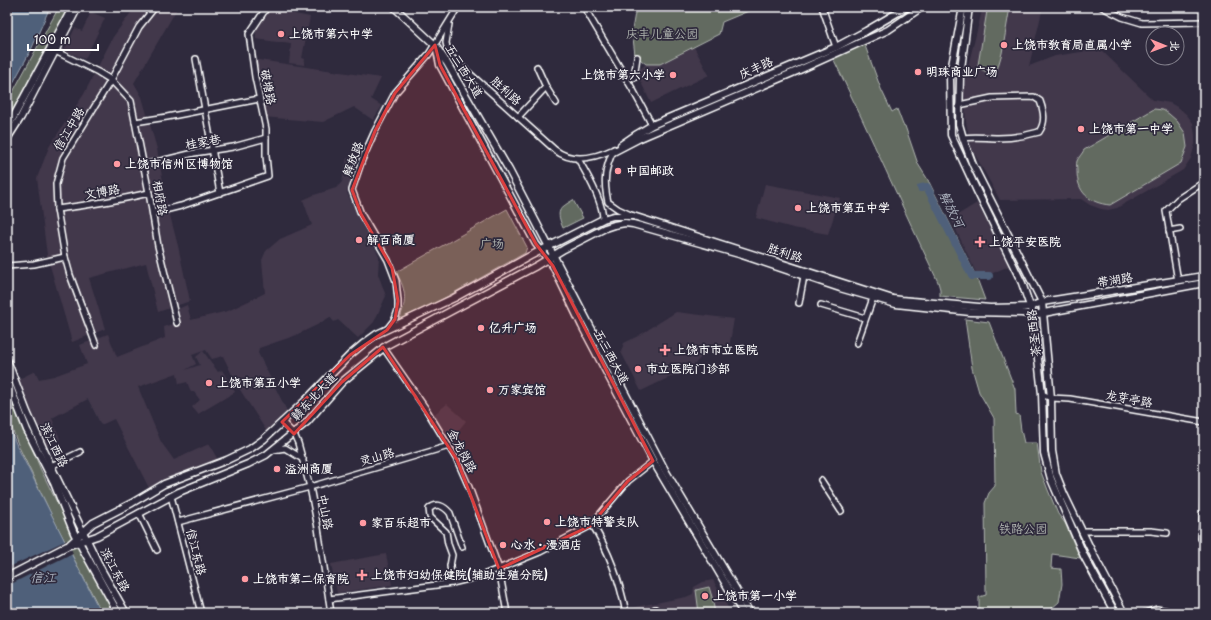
<svg xmlns="http://www.w3.org/2000/svg" width="1211" height="620" font-family="'Playpen Sans','LXGW WenKai TC',sans-serif">
  <style>
    .built { fill: #42384b }
    .green { fill: #626b60; stroke: #b0b5b0 }
    .water { fill: #4f607a; stroke: #95a0af }
    .pier { fill: #2f2a3d }
    .lines { fill: none; stroke-linecap: round; stroke-linejoin: round }
    .river { stroke: #4f607a; stroke-width: 8 }
    .minor-casing { stroke: #fff; stroke-width: 8 }
    .major-casing { stroke: #fff; stroke-width: 9 }
    .minor { stroke: #2f2a3d; stroke-width: 5 }
    .major { stroke: #2f2a3d; stroke-width: 6 }
    .marked { fill: #da3e3e; fill-opacity: 0.2; stroke: #da3e3e; stroke-width: 3; stroke-linejoin: round }
    .poi-dot { fill: #ff9aa2; stroke: #2f2a3d; stroke-width: 1.5 }
    .labels { text-anchor: middle; stroke-width: 3.5; stroke-linejoin: round; paint-order: stroke }
    .poi-label { font-size: 12px; font-weight: bold; fill: #fff; stroke: #2f2a3d; text-anchor: start }
    .park-label { font-size: 12px; fill: #b0b5b0; stroke: #2f2a3d }
    .street-label { font-size: 12px; fill: #fff; stroke: #2f2a3d }
    .water-label { font-size: 13px; font-style: italic; fill: #b0b7c3; stroke: #2f2a3d }
  </style>
  <rect width="100%" height="100%" fill="#2f2a3d"/>
  <filter id="ink" filterUnits="userSpaceOnUse"><feTurbulence type="fractalNoise" baseFrequency=".025" numOctaves="2"/><feDisplacementMap in="SourceGraphic" scale="8" xChannelSelector="R" yChannelSelector="G"/><feConvolveMatrix kernelMatrix="1 2 1 2 8 2 1 2 1" color-interpolation-filters="sRGB"/></filter>
  <g filter="url(#ink)">
    <g class="built">
      <path d="M135,7H178L134,83L142,97L157,149L167,204L178,246L190,301L158,312L146,263L89,278L105,329L72,342L47,255L37,178L49,147L84,94L113,37Z"/>
      <path d="M272,7H295V14L310,17L302,58L305,59L304,65L289,63L291,44L256,39V30Z"/>
      <path d="M983,7H1043L1029,66L1055,56L1100,49L1153,100L1170,103L1179,108L1187,115L1193,123L1195,135V144L1191,158L1183,170L1117,208L1108,210L1101,209L1090,205L1081,199L1000,200L972,149L966,122L964,91L967,70Z"/>
      <path d="M91,12L105,18L85,59L64,51L75,28L82,31Z"/>
      <path d="M694,47L709,75L651,103L636,72L646,64H660Z"/>
      <path d="M252,59L381,78L371,99L382,106L373,120L354,107L323,122L263,117Z"/>
      <path d="M347,158L357,160L347,193L379,256L378,274L386,296L374,322L358,338L338,320L334,322L330,317L317,325L294,336L259,348L258,353L288,413L267,432L237,385L223,356L212,359L206,350L192,355L196,364L185,370L200,365L196,357L203,351L218,372L222,370L235,392L198,414L192,407L200,400L194,392H191L187,382L179,384L177,373L138,387L161,442L174,460L209,444L218,460L149,488L114,419L101,425L88,399L52,418L60,439L46,446L33,419L17,380L35,371L39,379L54,376L87,364L80,345L108,334L117,357L165,338L164,327L180,322L178,309L187,305L191,320L228,311L265,293L262,260L266,251L280,239L312,225L303,200L314,195L336,188L342,182Z"/>
      <path d="M765,184L840,198L828,234L793,228L756,218Z"/>
      <path d="M977,203L1009,266L979,279L951,219Z"/>
      <path d="M676,312L734,319L729,348L712,345L693,366L641,391L621,352L624,343L638,336Z"/>
      <path d="M447,404L466,421L449,442L432,416Z"/>
      <path d="M386,554L392,585L337,593L331,564Z"/>
      <path d="M713,580L731,613H628L627,610L640,606L686,597L693,594L694,587L703,582Z"/>
    </g>
    <g class="green">
      <path d="M59,7H69L7,120V103Z"/>
      <path d="M636,7H758L722,22L719,34L660,64H646L635,55L632,30Z"/>
      <path d="M989,7H1010L1002,53L997,70L987,72L980,69L978,65L987,11Z"/>
      <path d="M864,43L881,89L892,112L897,109L903,125L905,126L918,164L928,180L976,276L985,300L940,296V289L938,282C902,207 869,132 833,58Z"/>
      <path d="M1154,109L1163,110L1169,114L1177,121L1185,133L1187,147L1181,163L1110,205C1089,203 1077,192 1077,171C1077,168 1076,164 1077,161C1078,158 1082,154 1084,150Z"/>
      <path d="M573,200L583,218L563,228C556,211 558,209 573,200Z"/>
      <path d="M507,209L527,247L525,253L398,324C406,302 408,293 396,272Z"/>
      <path d="M965,319L989,322L1015,389L1016,414L1019,415L1021,430L1024,443H1037L1041,472L1048,490L1058,514L1065,523L1080,558L1052,554L1051,568L1061,569L1062,584L1059,602L1052,608L1053,613H979V597L986,595L985,503L989,493L995,486L994,418L979,392L972,368Z"/>
      <path d="M7,388L41,470L84,557L115,613H102L55,522L19,447L7,415Z"/>
      <path d="M709,587L712,597L715,613H699L696,590Z"/>
    </g>
    <g class="water">
      <path d="M7,7H50L31,50L7,94Z"/>
      <path d="M7,422L17,446L101,613H7Z"/>
    </g>
    <path class="pier" d="M67,540L73,553L7,586V568Z"/>
    <g class="lines">
      <path class="river" d="M921,188L927,187L972,276H989"/>
      <g class="minor-casing">
        <g id="minor">
          <path d="M584,7L633,90L652,125"/>
          <path d="M822,7L836,47"/>
          <path d="M1102,7L1122,17L1142,23L1204,22"/>
          <path d="M449,24L446,43L449,55L555,150C573,164 595,158 614,149"/>
          <path d="M53,50L98,72L111,80L131,101L149,193L158,246L177,323"/>
          <path d="M196,59L220,193"/>
          <path d="M537,67L546,87L556,103"/>
          <path d="M634,78L637,57"/>
          <path d="M959,105L992,98L1034,97L1040,101C1044,112 1046,122 1039,132C1025,136 1012,138 998,138C986,138 975,136 963,138"/>
          <path d="M518,117L546,87"/>
          <path d="M135,122L167,117L259,99"/>
          <path d="M614,149C605,168 603,181 608,202L618,209L633,216"/>
          <path d="M578,159C587,174 603,202 603,219"/>
          <path d="M144,165L194,153L233,147L266,138"/>
          <path d="M57,209C89,205 119,200 149,193"/>
          <path d="M153,213L181,206L268,176L266,156V129L255,77L249,34L267,7"/>
          <path d="M1169,231L1180,229"/>
          <path d="M7,266L34,264L65,257"/>
          <path d="M1178,281L1166,211L1178,199L1204,182"/>
          <path d="M799,303L804,276"/>
          <path d="M821,305L865,318"/>
          <path d="M388,328L395,319L398,310V301L396,281L388,260L361,214L352,190L362,160L375,131L395,93L429,54L458,7"/>
          <path d="M857,343L873,298"/>
          <path d="M96,345L70,275L65,257L57,209L56,184L63,158L111,80L139,27L155,7"/>
          <path d="M383,347L426,409L457,460L469,487L499,569L507,613"/>
          <path d="M1042,394L1051,398L1070,399L1204,422"/>
          <path d="M282,422L294,434L298,443L310,487L318,528L331,613"/>
          <path d="M273,450L285,448L303,459"/>
          <path d="M51,466L80,452"/>
          <path d="M821,480L841,511"/>
          <path d="M171,496L201,613"/>
          <path d="M139,513L157,550"/>
          <path d="M178,522L310,487L449,446"/>
          <path d="M592,524C609,551 620,582 626,613"/>
          <path d="M1082,531H1151L1167,533"/>
          <path d="M1201,538L1204,498"/>
          <path d="M452,583L450,566L452,555L448,544L446,532L430,517L429,509C437,502 444,506 450,513L462,547"/>
          <path d="M329,599L452,583L481,576L540,552L590,526L628,481L653,461"/>
          <path d="M655,609L656,613"/>
          <path d="M1145,613L1157,609L1179,613"/>
        </g>
      </g>
      <g class="major-casing">
        <g id="major">
          <path d="M394,7L435,45L447,63L509,170L665,470L750,613"/>
          <path d="M963,7L950,76L951,135L977,191L1022,283L1033,315L1042,394L1044,453L1051,479L1084,556L1115,613"/>
          <path d="M969,7L960,76L959,124L963,138L973,165L1042,302L1051,398L1052,451L1056,474L1064,494L1092,552L1124,613"/>
          <path d="M437,50L440,65L536,244L553,266L582,326L653,461L743,613"/>
          <path d="M7,129L70,12"/>
          <path d="M7,139L21,117L78,7"/>
          <path d="M621,145L637,134L652,125L836,47L866,31L907,7"/>
          <path d="M613,152L640,138L797,71L888,30L922,7"/>
          <path d="M7,360L27,412L51,466L102,571L126,613"/>
          <path d="M7,379L27,430L54,483L74,533L118,613"/>
          <path d="M70,544L93,523L132,503L164,484L227,460L250,449L264,439L306,400L350,355L363,344L377,334L454,298L530,256L603,219L613,216H633L893,299L901,300L990,308L1030,307L1042,302L1204,276"/>
          <path d="M7,577L67,546L97,536L179,492L248,464L266,455L307,422L342,382L387,345L466,303L536,266L564,249L605,228L614,225L625,223L633,224L739,254L840,288L896,304L970,312L1022,313L1033,315L1204,283"/>
        </g>
      </g>
      <use href="#minor" class="minor"/>
      <use href="#major" class="major"/>
    </g>
  </g>
  <path class="marked" d="M435,45L440,65L536,244L553,266L653,461L628,481L590,526L499,569L457,460L383,347L342,382L294,434L282,422L350,355L387,330L395,319L398,301L392,268L361,214L352,190L375,131L395,93Z"/>
  <g class="poi-dot">
    <circle cx="281" cy="34" r="4"/>
    <circle cx="1004" cy="45" r="4"/>
    <circle cx="918" cy="72" r="4"/>
    <circle cx="673" cy="75" r="4"/>
    <circle cx="1081" cy="129" r="4"/>
    <circle cx="117" cy="164" r="4"/>
    <circle cx="618" cy="171" r="4"/>
    <circle cx="798" cy="208" r="4"/>
    <circle cx="359" cy="240" r="4"/>
    <path d="M978 236h4v4h4v4h-4v4h-4v-4h-4v-4h4z"/>
    <circle cx="481" cy="328" r="4"/>
    <path d="M663 344h4v4h4v4h-4v4h-4v-4h-4v-4h4z"/>
    <circle cx="638" cy="369" r="4"/>
    <circle cx="209" cy="383" r="4"/>
    <circle cx="490" cy="390" r="4"/>
    <circle cx="277" cy="469" r="4"/>
    <circle cx="547" cy="522" r="4"/>
    <circle cx="363" cy="523" r="4"/>
    <circle cx="503" cy="545" r="4"/>
    <path d="M360 569h4v4h4v4h-4v4h-4v-4h-4v-4h4z"/>
    <circle cx="245" cy="579" r="4"/>
    <circle cx="705" cy="596" r="4"/>
  </g>
  <g class="labels">
    <g class="poi-label">
      <text x="289" y="38">上饶市第六中学</text>
      <text x="1012" y="49">上饶市教育局直属小学</text>
      <text x="926" y="76">明珠商业广场</text>
      <text x="665" y="79" text-anchor="end">上饶市第六小学</text>
      <text x="1089" y="133">上饶市第一中学</text>
      <text x="125" y="168">上饶市信州区博物馆</text>
      <text x="626" y="175">中国邮政</text>
      <text x="806" y="212">上饶市第五中学</text>
      <text x="367" y="244">解百商厦</text>
      <text x="989" y="246">上饶平安医院</text>
      <text x="489" y="332">亿升广场</text>
      <text x="674" y="354">上饶市市立医院</text>
      <text x="646" y="373">市立医院门诊部</text>
      <text x="217" y="387">上饶市第五小学</text>
      <text x="498" y="394">万家宾馆</text>
      <text x="285" y="473">溢洲商厦</text>
      <text x="555" y="526">上饶市特警支队</text>
      <text x="371" y="527">家百乐超市</text>
      <text x="511" y="549">心水 · 漫酒店</text>
      <text x="371" y="579">上饶市妇幼保健院(辅助生殖分院)</text>
      <text x="253" y="583">上饶市第二保育院</text>
      <text x="713" y="600">上饶市第一小学</text>
    </g>
    <g class="park-label">
      <text x="662" y="38">庆丰儿童公园</text>
      <text x="492" y="248">广场</text>
      <text x="1023" y="533">铁路公园</text>
    </g>
    <g class="street-label">
      <text transform="translate(756 68) rotate(-24)" y="4">庆丰路</text>
      <text transform="translate(464 71) rotate(59)" y="4">五三西大道</text>
      <text transform="translate(268 87) rotate(79)" y="4">破塘路</text>
      <text transform="translate(506 91) rotate(42)" y="4">胜利路</text>
      <text transform="translate(69 129) rotate(-59)" y="4">信江中路</text>
      <text transform="translate(203 142) rotate(-10)" y="4">桂家巷</text>
      <text transform="translate(353 159) rotate(-69)" y="4">解放路</text>
      <text transform="translate(102 192) rotate(-10)" y="4">文博路</text>
      <text transform="translate(160 198) rotate(80)" y="4">相府路</text>
      <text transform="translate(785 253) rotate(18)" y="4">胜利路</text>
      <text transform="translate(1115 280) rotate(-9)" y="4">带湖路</text>
      <text transform="translate(1034 333) rotate(-96)" y="4">茶圣西路</text>
      <text transform="translate(611 357) rotate(62)" y="4">五三西大道</text>
      <text transform="translate(314 397) rotate(-47)" y="4">赣东北大道</text>
      <text transform="translate(1129 399) rotate(10)" y="4">龙芽亭路</text>
      <text transform="translate(54 445) rotate(65)" y="4">滨江西路</text>
      <text transform="translate(462 451) rotate(62)" y="4">金龙岗路</text>
      <text transform="translate(377 457) rotate(-16)" y="4">灵山路</text>
      <text transform="translate(325 512) rotate(79)" y="4">中山路</text>
      <text transform="translate(196 552) rotate(76)" y="4">信江东路</text>
      <text transform="translate(115 570) rotate(62)" y="4">滨江东路</text>
    </g>
    <g class="water-label">
      <text transform="translate(952 209) rotate(63)" y="5">解放河</text>
      <text x="43" y="582">信江</text>
    </g>
  </g>
  <rect width="1211" height="620" fill="none" stroke="#2f2a3d" stroke-width="24"/>
  <rect x="12" y="12" width="1187" height="596" fill="none" stroke="#fff" stroke-width="1.5" filter="url(#ink)"/>
  <g transform="translate(1165 46) rotate(91)"><circle r="19" fill="#2f2a3d" stroke="#827f8b"/>
  <path d="M0-3L7 15L0 10L-7 15Z" fill="#ff9aa2"/>
  <text y="-6" font-size="11" font-weight="bold" text-anchor="middle" fill="#ffffff">北</text>
  </g>
  <path d="M28 44v6h70v-6" fill="none" stroke="#ffffff" stroke-width="2"/>
  <text x="34" y="44" font-size="12" fill="#ffffff" stroke="#2f2a3d" stroke-width="3" paint-order="stroke">100 m</text>
</svg>
